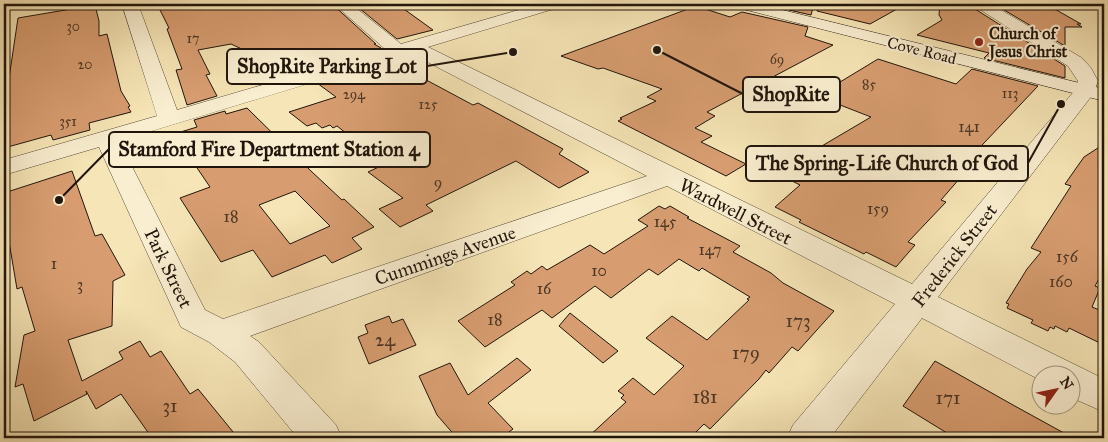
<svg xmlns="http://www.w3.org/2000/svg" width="1108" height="442" font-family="'IM FELL Great Primer',serif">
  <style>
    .building { fill: #d79d70; stroke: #20150c; fill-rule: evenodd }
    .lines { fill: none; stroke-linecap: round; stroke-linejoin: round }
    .minor-casing { stroke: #564936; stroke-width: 1 }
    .secondary-casing { stroke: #20150c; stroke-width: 1 }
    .minor { fill: #f9eed0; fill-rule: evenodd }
    .secondary { fill: #f9eed0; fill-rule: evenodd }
    .poi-dot { fill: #8f2418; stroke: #f9eed0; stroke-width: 2 }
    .labels { text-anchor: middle; stroke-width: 4; stroke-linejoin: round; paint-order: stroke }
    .far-number-label { font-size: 14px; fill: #4e3725 }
    .far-poi-label { font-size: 16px; font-weight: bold; fill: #20150c; stroke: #f9eed0; text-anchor: start }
    .far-street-label { font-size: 16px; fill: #20150c; stroke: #f9eed0 }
    .number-label { font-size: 16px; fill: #4e3725 }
    .street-label { font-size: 19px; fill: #20150c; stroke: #f9eed0 }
    .near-number-label { font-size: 19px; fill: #4e3725 }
    .leader { fill: none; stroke: #20150c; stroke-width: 2 }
    .callout-dot { fill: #20150c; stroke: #f9eed0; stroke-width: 2 }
    .callout { fill: #f9eed0; stroke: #20150c; stroke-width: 2 }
    .callout-label { font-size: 20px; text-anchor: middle; font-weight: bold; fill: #20150c }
  </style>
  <rect width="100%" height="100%" fill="#f6e5b6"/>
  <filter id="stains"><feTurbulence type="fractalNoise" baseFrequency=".004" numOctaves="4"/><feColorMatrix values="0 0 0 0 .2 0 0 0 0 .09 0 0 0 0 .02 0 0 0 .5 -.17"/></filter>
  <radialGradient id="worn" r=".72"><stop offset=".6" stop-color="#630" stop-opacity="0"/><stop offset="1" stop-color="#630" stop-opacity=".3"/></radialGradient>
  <g class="building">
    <path d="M157,4H332L376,44H374L381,48L301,72L294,67L275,72L263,59L231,44L198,50L210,74L206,75L217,96L187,105L176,70L182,69L167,29L169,28Z"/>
    <path d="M354,4H397L433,30L397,39Z"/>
    <path d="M798,4H814L811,15L789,10Z"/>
    <path d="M818,4H906L870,24L817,11Z"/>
    <path d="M940,4H971L975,9L1065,66V78L984,58L989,53L917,35L942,20L939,15Z"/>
    <path d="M994,4H1046L1081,24H1077L1082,27H1065V46Z"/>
    <path d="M95,5L99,21V36L107,34L121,91L130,106L128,107L131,112L89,123L90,130L53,140L51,135L4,148V85H8L18,18Z"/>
    <path d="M696,6L730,17L742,12L808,27L805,36L833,45L707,112L715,116L695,128L712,136L701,142L746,164L726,176L618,121L622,119L620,118L656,101L647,97L662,89L603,68L598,69L561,56Z"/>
    <path d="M400,58L411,64L402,67L473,105L478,103L563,149L559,154L589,172L559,188L516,161L426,205L433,211L400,227L379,209L403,198L368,172L385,164L337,126L333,128L330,125L322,128L316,123L307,126L289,112L336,97L317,83Z"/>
    <path d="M878,59L956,84L972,69L1038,86L967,161L973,163L941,200L946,202L908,242L915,245L896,267L866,252L864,254L799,222L801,220L775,207L800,185L776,173L871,117L817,96Z"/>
    <path d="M247,108L311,171L342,200L344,199L374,227L352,238L362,249L332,263L325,255L272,277L253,250L221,262L180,198L210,187L174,134L197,127L194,120L225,111L226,114ZM295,191L330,226L290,244L259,205Z"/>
    <path d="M1104,144V270L1095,286L1100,288L1092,307L1104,312V345L1069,328L1067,332L1055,326L1054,329L1050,327L1048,331L1031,323L1033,320L1007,308L1009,304L1006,303L1027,269L1041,252L1031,248L1071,186L1065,184L1084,157Z"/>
    <path d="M72,171L95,236L102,234L125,275L113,281L112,326L68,340L82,381L123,359L119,352L140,341L150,357L161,351L190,394L198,389L238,438H152L121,394L96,409L86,391L87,394L34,421L23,384L15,387L24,335L35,331L22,287L17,289L4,212V193Z"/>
    <path d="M659,206L665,209L670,206L689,217L687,218L740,246L733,252L771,273L783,283L834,311L798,351L792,347L769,373L766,370L759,379L710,429L704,424L690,438H587L626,402L621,398L624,395L618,391L633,378L654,395L684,366L646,338L672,316L707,340L749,300L747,299L750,297L702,268L699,271L679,259L658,275L649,269L611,298L595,286L552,318L542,310L485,347L458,321L515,285L511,282L527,271L531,274L542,266L547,270L590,245L604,254L648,226L638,220Z"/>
    <path d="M570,313L618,351L603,363L559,326Z"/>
    <path d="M389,316L392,323L403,319L416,345L369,364L358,337L368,333L365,325Z"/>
    <path d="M517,358L531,370L488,403L513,429L501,438H457L437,415L419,376L450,363L468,395Z"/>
    <path d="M935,361L1013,405L1073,438H955L903,406Z"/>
  </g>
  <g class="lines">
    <g class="minor-casing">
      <path id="minor" d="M122,4H138L177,110L385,49L334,4H351L401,44L539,4H563L560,7L428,47L912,284L1076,89L1078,81L1068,66L976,7L973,4H991L1082,58L1091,68L1098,81L1093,94L938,297L1104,379V412L1070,397V374H1040V380L922,318L830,438H787L793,425L895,304L667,186L250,336L259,342L336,425L342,438H298L235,362L209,342L181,327L99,147L4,175V160L157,116ZM410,53L647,176L223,319L205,310L119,141Z"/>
    </g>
    <g class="secondary-casing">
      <path id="secondary" d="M732,4H758L1104,89V101L735,7Z"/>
    </g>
    <use href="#minor" class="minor"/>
    <use href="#secondary" class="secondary"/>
  </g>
  <circle class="poi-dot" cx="979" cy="42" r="5"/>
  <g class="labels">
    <g class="far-number-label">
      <text x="73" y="31">30</text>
      <text x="193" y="43">17</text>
      <text x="777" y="64">69</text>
      <text x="85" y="69">20</text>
      <text x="869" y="89">85</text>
      <text x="1010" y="98">113</text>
      <text x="354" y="99">294</text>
      <text x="428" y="109">125</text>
      <text x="68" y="126">351</text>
    </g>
    <g class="far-poi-label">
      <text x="989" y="39">Church of<tspan x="989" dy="18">Jesus Christ</tspan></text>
    </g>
    <g class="far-street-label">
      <text transform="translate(922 50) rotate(14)" y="6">Cove Road</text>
    </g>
    <g class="number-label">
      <text x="969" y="132">141</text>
      <text x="438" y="188">9</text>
      <text x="878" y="214">159</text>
      <text x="231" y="222">18</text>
      <text x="665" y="227">145</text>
      <text x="710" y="255">147</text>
      <text x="1067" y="262">156</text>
      <text x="54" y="269">1</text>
      <text x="599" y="276">10</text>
      <text x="1061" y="287">160</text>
      <text x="80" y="290">3</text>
      <text x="544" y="294">16</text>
      <text x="495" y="325">18</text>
    </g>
    <g class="street-label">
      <text transform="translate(736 211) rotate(27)" y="7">Wardwell Street</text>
      <text transform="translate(445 255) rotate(-19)" y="7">Cummings Avenue</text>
      <text transform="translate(954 255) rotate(-52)" y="7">Frederick Street</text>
      <text transform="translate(169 268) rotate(64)" y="7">Park Street</text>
    </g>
    <g class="near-number-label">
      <text x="798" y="327">173</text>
      <text x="385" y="346">24</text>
      <text x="746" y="359">179</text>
      <text x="705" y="403">181</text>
      <text x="948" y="404">171</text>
      <text x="170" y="412">31</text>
    </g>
  </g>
  <path class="leader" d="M513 52L427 66M657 50L743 94M59 200L109 149M1061 104L1028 163"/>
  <g class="callout-dot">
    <circle cx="513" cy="52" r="5"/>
    <circle cx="657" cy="50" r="5"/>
    <circle cx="59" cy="200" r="5"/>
    <circle cx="1061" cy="104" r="5"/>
  </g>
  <g class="callout">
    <rect x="227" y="49" width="200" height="35" rx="5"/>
    <rect x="743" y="77" width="97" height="35" rx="5"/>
    <rect x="109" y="132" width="321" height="35" rx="5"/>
    <rect x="746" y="146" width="282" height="35" rx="5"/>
  </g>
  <g class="callout-label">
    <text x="327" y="73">ShopRite Parking Lot</text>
    <text x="791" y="101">ShopRite</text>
    <text x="269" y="156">Stamford Fire Department Station 4</text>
    <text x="887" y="170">The Spring-Life Church of God</text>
  </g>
  <rect width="1108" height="442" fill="none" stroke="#f6e5b6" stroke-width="20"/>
  <rect x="5" y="5" width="1098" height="432" fill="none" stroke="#20150c" stroke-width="2.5"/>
  <rect x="10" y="10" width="1088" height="422" fill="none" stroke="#20150c"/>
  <g transform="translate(1056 390) rotate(57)"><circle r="24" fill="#f9eed0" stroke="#a29782"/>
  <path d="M0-4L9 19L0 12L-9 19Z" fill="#8f2418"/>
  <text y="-8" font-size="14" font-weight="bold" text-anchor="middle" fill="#20150c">N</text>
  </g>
  <rect width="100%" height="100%" filter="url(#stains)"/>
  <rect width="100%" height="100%" fill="url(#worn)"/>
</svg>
